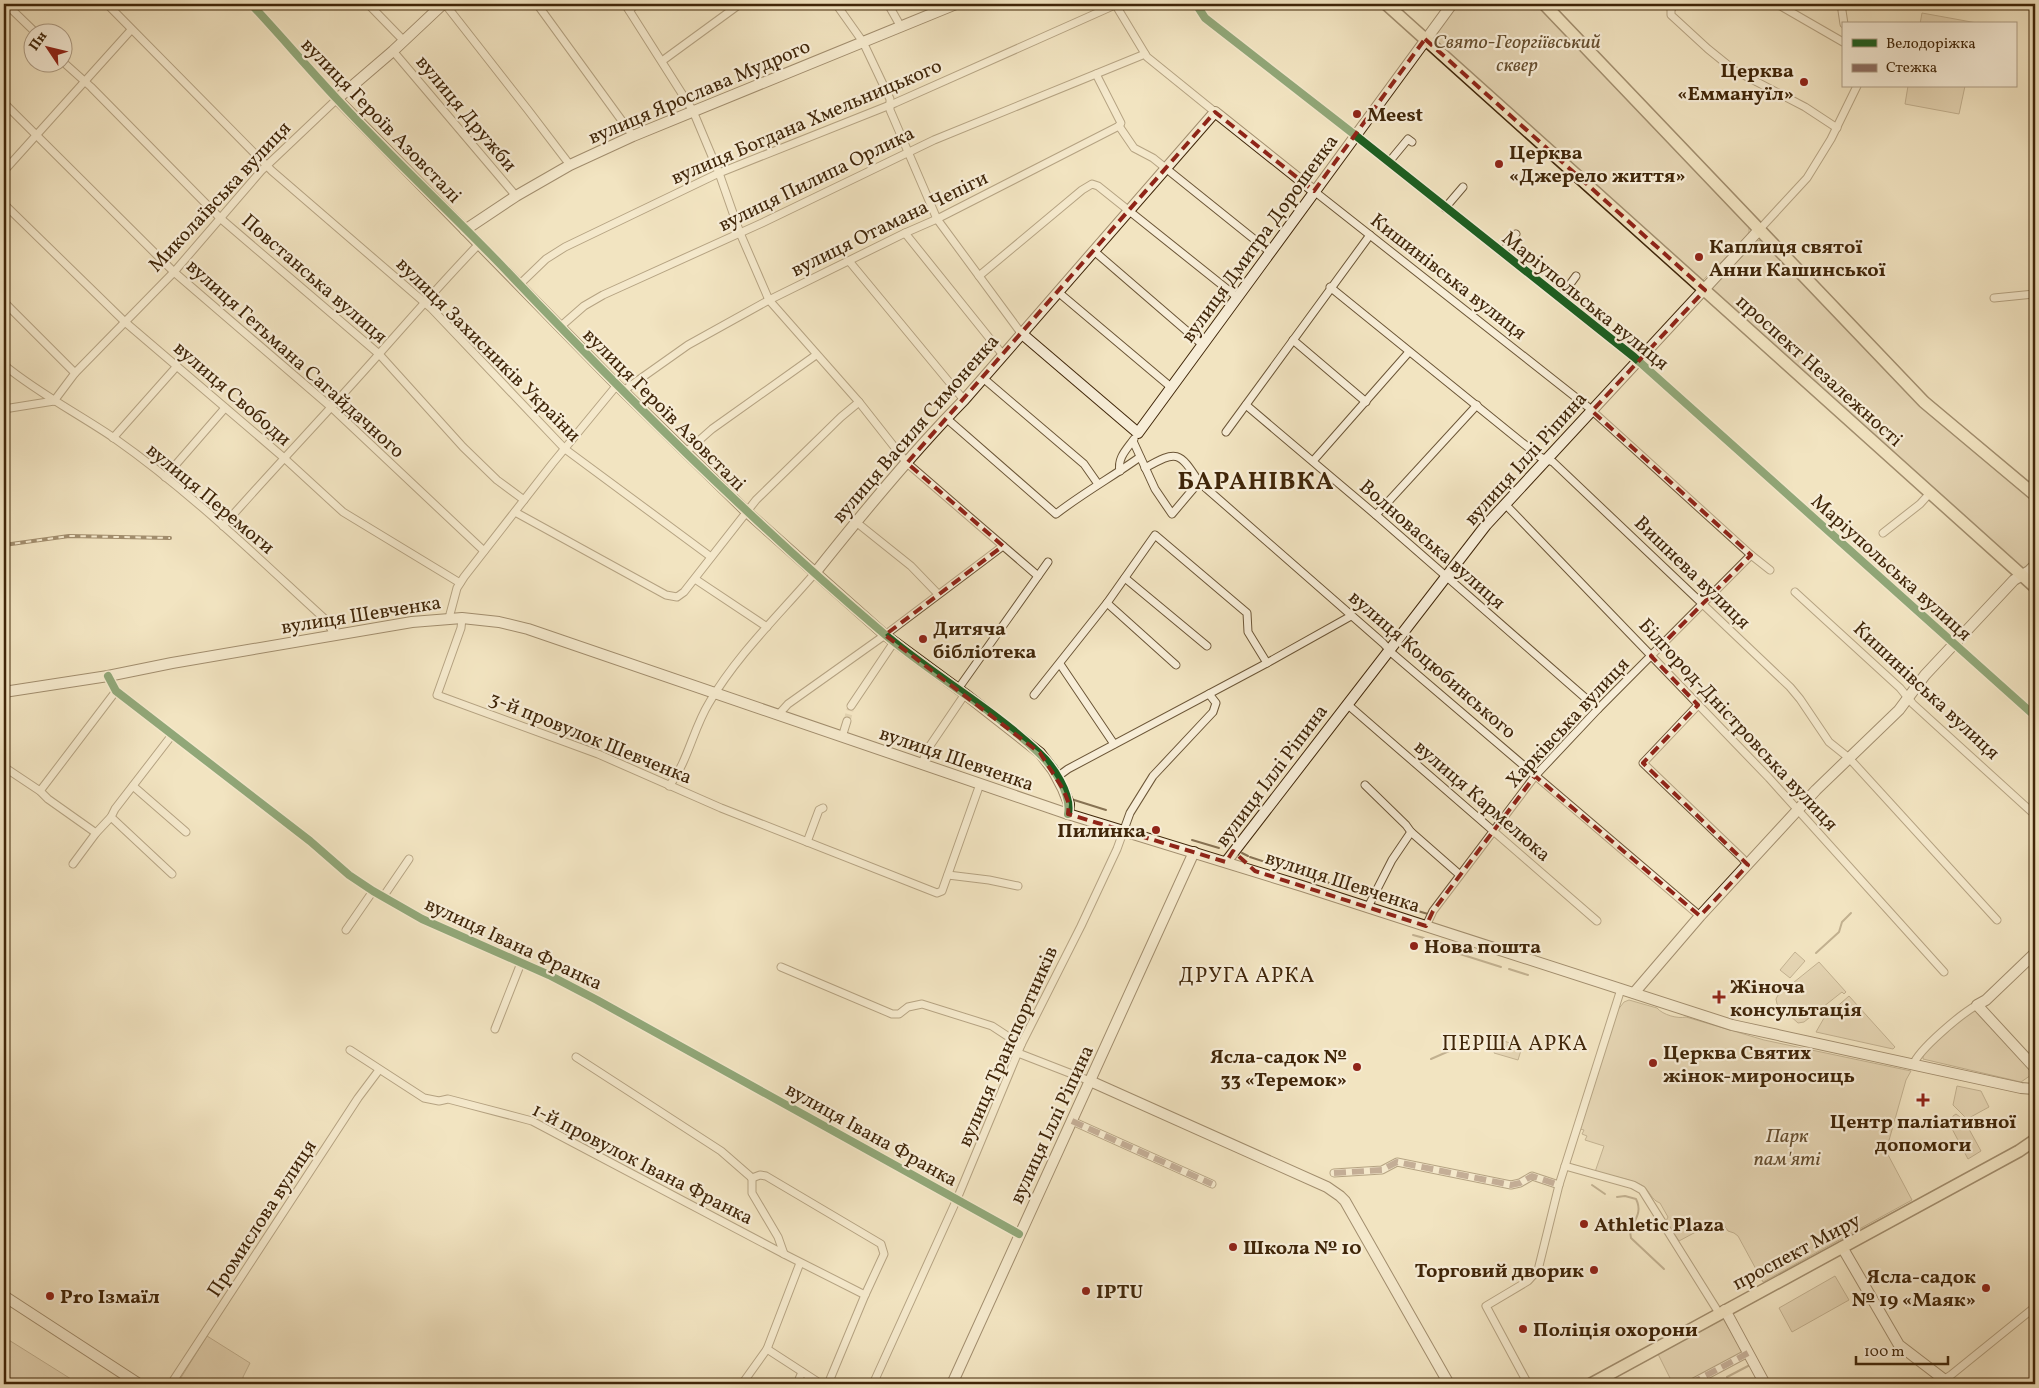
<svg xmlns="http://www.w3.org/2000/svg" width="2039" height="1388" font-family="Vollkorn,serif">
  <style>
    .green { fill: #d4c4a2; stroke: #8a7556 }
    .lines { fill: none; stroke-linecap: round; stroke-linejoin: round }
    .stream { stroke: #867152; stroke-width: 2 }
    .street-tunnel { stroke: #cebe9c; stroke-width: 7; stroke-dasharray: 7 3.5; stroke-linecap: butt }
    .street-casing { stroke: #6c5637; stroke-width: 9 }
    .secondary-casing { stroke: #402609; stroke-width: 12 }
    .primary-casing { stroke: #402609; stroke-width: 14 }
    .street { stroke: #f7edd7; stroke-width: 7 }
    .secondary { stroke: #f7edd7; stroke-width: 10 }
    .primary { stroke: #f2e4c1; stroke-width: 11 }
    .rail-casing { stroke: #402609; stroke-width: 4 }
    .rail { stroke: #f7edd7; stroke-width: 2; stroke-dasharray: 5.5; stroke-linecap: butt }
    .quiet { stroke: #8d6e63; stroke-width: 6; stroke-dasharray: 12 6; stroke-linecap: butt }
    .cycleway-casing { stroke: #f7edd7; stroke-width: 11 }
    .cycleway { stroke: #1b5e20; stroke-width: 8 }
    .marked { fill: none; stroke: #8f2418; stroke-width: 4; stroke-dasharray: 10 6; stroke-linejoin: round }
    .poi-dot { fill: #8f2418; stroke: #f7edd7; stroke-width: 2 }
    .labels { text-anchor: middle; stroke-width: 4.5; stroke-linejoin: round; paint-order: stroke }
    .park-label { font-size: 20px; font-style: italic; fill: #654e2f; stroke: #f7edd7 }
    .poi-label { font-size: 20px; font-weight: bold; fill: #402609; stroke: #f7edd7; text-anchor: start }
    .street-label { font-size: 20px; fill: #402609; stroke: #f7edd7 }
    .neighbourhood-label { font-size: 21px; letter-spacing: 1px; fill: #402609; stroke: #f7edd7 }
    .district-label { font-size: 25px; font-weight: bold; letter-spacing: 1px; fill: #402609; stroke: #f7edd7 }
  </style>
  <rect width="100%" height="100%" fill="#f2e4c1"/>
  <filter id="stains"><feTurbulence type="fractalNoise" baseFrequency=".004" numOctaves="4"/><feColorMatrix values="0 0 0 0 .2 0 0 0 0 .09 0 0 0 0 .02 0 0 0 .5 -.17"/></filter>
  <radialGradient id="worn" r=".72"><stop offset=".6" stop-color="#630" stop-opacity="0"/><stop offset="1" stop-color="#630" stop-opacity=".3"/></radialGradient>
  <g class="green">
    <path d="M1458,4H1539L1749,226V232L1746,238L1701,282L1439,47L1436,33Z"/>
    <path d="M1922,13L1977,23V24H1920Z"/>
    <path d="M1908,86H1965L1959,114L1905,104Z"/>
    <path d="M1756,240L1763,241L1943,425L2035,501V558L2028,567L2023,569L1711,290V286Z"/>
    <path d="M1795,952L1805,961L1790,978L1780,970Z"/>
    <path d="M1819,962L1846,992L1844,994L1842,992L1804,1022L1798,1023L1777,1004L1776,999L1778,995Z"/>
    <path d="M1849,996L1895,1047L1893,1049L1816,1032L1824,1018Z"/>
    <path d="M1629,1000L1657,1008C1663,1015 1678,1019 1686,1017L1764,1040L1911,1071L1906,1080L1886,1151L1912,1200L1763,1282L1738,1236L1734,1233L1728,1231L1723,1224L1709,1232L1705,1227L1679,1241L1666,1221L1668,1217L1660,1203C1651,1200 1650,1191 1643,1186C1630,1178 1609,1176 1595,1172L1604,1146L1585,1140L1587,1136L1582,1134L1584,1130L1580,1129L1617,1011L1624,1002Z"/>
    <path d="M1976,1010L2034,1073L2021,1082L1923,1059V1054L1971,1011Z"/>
    <path d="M1498,1039L1522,1047L1518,1060L1494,1053Z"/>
    <path d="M1957,1086L1981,1091L1989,1107L1967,1119L1953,1105Z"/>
    <path d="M1956,1114L1964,1120L1981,1151L1968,1159L1950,1125L1953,1116Z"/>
    <path d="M1835,1276L1849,1300L1792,1332L1779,1308Z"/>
    <path d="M1722,1317L1742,1351L1741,1354L1685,1384H1673L1657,1352Z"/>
    <path d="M207,1336L250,1363L243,1377V1384H177Z"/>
    <path d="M4,1337L79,1384H4Z"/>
  </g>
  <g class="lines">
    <g class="stream">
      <path d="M1071,799L1106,810"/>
      <path d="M1192,840L1219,848"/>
      <path d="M1242,853L1248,856"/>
      <path d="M1250,857L1369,896"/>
      <path d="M1377,899L1428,914"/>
      <path d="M1413,935L1424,938"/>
      <path d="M1428,939L1449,946"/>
      <path d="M1816,953L1839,932L1842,922L1851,913"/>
      <path d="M1460,954L1501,967"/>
      <path d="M1509,969L1528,975"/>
      <path d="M1431,1059L1456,1048"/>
      <path d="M1592,1185L1605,1194"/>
      <path d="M1617,1197L1625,1196L1636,1199C1645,1217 1627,1224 1631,1238L1664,1269"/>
      <path d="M1727,1377L1748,1366H1751"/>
    </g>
    <path class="street-tunnel" d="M847,721L851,706"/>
    <g class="street-casing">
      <g id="street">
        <path d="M6,4L35,32"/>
        <path d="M107,4L272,171L431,308L565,449L711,557"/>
        <path d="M368,4L404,41"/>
        <path d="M445,4L528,110L570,165"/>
        <path d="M537,4L633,136"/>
        <path d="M625,4L693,111L719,173L740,233L769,300L859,402L907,463L1038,576"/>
        <path d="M836,4L863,42L890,99V110L937,219L1021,333"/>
        <path d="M888,4L901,27"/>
        <path d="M1115,4L1147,57L1215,112"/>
        <path d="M1196,4L1205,18L1355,135L1634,357L2035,716"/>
        <path d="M1674,4L1671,10V15L1708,49L1734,70L1805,107L1837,128"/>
        <path d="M1777,4L1843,42"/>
        <path d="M1841,4L1844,24"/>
        <path d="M629,10L637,4"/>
        <path d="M393,51L516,196"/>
        <path d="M62,61L91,87L220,218L379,354L463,447L497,480L524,500"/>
        <path d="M662,61L740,4"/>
        <path d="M1096,74L1121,123L1119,126"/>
        <path d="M4,103L174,272L331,407L484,551"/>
        <path d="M1119,126L1134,148L1153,158L1270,252"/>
        <path d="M1389,162L1408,139L1412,142"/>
        <path d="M4,171L131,30"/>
        <path d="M1314,191L1588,407L1751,555L1770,570"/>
        <path d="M4,204L125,322L283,457L343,512L460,583"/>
        <path d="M1445,208L1463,187"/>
        <path d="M1759,230L1807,178L1831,139L1857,86"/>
        <path d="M905,233L1003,355"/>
        <path d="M1094,251L1203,345"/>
        <path d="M1502,253L1516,234"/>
        <path d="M849,261L964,400"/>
        <path d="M979,276L1082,190L1092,184L1098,186L1237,297"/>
        <path d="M519,285L546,259L565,247L719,173L895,103L1115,5"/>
        <path d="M1330,287L1540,457L1553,462L1790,687L1800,699L1829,742L1849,758L1997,920"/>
        <path d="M1058,292L1172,388"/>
        <path d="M1560,298L1576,276"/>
        <path d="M1994,298L2035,294"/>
        <path d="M4,302L75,373"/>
        <path d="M560,327L584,306L603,295L762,223L934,140L1145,54"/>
        <path d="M1293,340L1366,402"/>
        <path d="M4,365C38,393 77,413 114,438C191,492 258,558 327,621L334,635"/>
        <path d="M983,378L1084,464L1098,484"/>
        <path d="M623,391L688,345L769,300L905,233L937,219L1119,126"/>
        <path d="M54,401L75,373L174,272L261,171L337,99L251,4"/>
        <path d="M1246,405L1376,515L1598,709"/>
        <path d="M4,409L54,401"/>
        <path d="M946,418L1056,514C1083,493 1112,477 1140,457"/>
        <path d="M1226,432L1370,235"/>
        <path d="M113,438L177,366"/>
        <path d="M1133,441L1155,489L1172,514L1199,482"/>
        <path d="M686,452L712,429L816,355"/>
        <path d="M1313,461L1409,352"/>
        <path d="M1145,468C1177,450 1179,451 1199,482L1383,643L1393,654L1700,916"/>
        <path d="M1120,471C1117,458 1127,449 1134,439"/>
        <path d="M165,477L225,408"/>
        <path d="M1505,504L1769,778L1944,972"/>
        <path d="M515,512L666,595L677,597L684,592L756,500L841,417L859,402"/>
        <path d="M1376,515L1477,405"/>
        <path d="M856,522L911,566L938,594"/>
        <path d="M223,526C274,468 328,412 379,354C412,317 444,280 479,244"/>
        <path d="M1883,533L1920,504L1930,493"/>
        <path d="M1125,578L1207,646"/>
        <path d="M695,579L767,627"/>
        <path d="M1795,592L1900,688L1913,704L2035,815"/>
        <path d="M1107,603L1176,665"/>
        <path d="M449,618L457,588L464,577L552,464L617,385"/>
        <path d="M462,618L461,628L437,695L598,754L721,808L937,893L942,891L980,784"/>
        <path d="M1060,664L1114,744"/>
        <path d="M108,676L116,691L310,841L349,875L373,891L422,919L549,975L597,1000L1019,1234"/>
        <path d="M958,689L1048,562"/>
        <path d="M1034,695L1107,603L1155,535L1247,613L1248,632L1267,663"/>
        <path d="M1347,704L1597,921"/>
        <path d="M1698,705L1643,763L1742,858L1748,865"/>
        <path d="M851,706L894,642"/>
        <path d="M778,715L788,704L885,635L1003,546"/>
        <path d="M842,737L847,721"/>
        <path d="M922,764L927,750L965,694"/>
        <path d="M4,767L40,791L48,799L96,833"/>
        <path d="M1057,777L1068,769L1267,663L1351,616"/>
        <path d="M1365,785L1406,825L1411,832L1460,875"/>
        <path d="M133,786L186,832"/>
        <path d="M669,786C688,762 693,729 709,703C737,655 778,616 815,573"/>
        <path d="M40,791L116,691"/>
        <path d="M111,817L172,874"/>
        <path d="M807,842L819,810L823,808"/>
        <path d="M73,864L96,833L111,817L115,809L172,735"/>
        <path d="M948,875L989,880L1018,886"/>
        <path d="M383,897L409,859"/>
        <path d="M1368,907L1392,860L1411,832"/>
        <path d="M1426,926L1433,911L1535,776L1598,709L1751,555"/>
        <path d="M346,930L373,891"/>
        <path d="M781,967L892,1014H899L908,1007L922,1004L992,1026L1021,1045"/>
        <path d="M495,1029L521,963"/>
        <path d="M350,1050L424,1098L439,1101L448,1099L532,1121L784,1254L865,1295"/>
        <path d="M1018,1053L1090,1081"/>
        <path d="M576,1057L721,1151L752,1178"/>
        <path d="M1913,1065C1919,1049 1961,1014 1977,1005"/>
        <path d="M1072,1121L1212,1184"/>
        <path d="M1565,1166L1633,1185L1642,1190L1719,1313"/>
        <path d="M1334,1173L1382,1170L1397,1162L1511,1185L1520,1183L1532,1176L1559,1185"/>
        <path d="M752,1178L760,1175L766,1176L881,1244L884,1254L865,1295L828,1384"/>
        <path d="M752,1178V1193L778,1237L784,1254"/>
        <path d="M767,1349L821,1384"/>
        <path d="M171,1384L358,1098L379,1070"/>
        <path d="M742,1384L767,1349L800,1263"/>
        <path d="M797,1384L802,1372"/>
        <path d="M873,1384L957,1199L1021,1045L1081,926L1117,849L1130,813L1153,776L1213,712L1216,703L1209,694"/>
        <path d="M1528,1384L1486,1306L1528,1281L1538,1270L1559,1185L1621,989"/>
        <path d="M1690,1384L1748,1353"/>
        <path d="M1937,1384L1951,1375L2035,1307"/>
      </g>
    </g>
    <g class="secondary-casing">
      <g id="secondary">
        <path d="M443,4L393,51L337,99L617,385L747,512L885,635L965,694L1040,753L1053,770L1063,789L1069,804L1068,814"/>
        <path d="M465,230L516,196L570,165L633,136L956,4"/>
        <path d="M1021,333L1138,433L1452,4"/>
        <path d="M815,573C862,514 911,454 964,400L1215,112L1314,191"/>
        <path d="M4,692L108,676L172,663L412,622L462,618L499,622L528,629L1068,814L1302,886L1732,1025L2021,1088L2035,1089"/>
        <path d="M1226,862L1486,525L1759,230"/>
        <path d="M2035,953L1986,1000L1977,1005L2035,1068"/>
        <path d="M1634,993L1700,916L1816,790L1899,710L1925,675L2014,580L2029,571L2035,565"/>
        <path d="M1090,1081L1327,1187L1340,1196L1345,1201L1449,1384"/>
        <path d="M1842,1247L1899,1345L1950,1384"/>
        <path d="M4,1296L139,1384"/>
        <path d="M1725,1310L1765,1384"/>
        <path d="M952,1384L1194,852"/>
      </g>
    </g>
    <g class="primary-casing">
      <g id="primary">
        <path d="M1386,4L2035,587"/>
        <path d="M1544,4L1924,402L2035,495"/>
        <path d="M1591,1384L2019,1151L2035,1140"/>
      </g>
    </g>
    <use href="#street" class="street"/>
    <use href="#secondary" class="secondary"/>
    <use href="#primary" class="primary"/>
    <g class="rail-casing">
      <path id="rail" d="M4,545L69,536L170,538"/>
    </g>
    <use href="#rail" class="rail"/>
    <g class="quiet">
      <path d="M1072,1121L1212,1184"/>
      <path d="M1334,1173L1382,1170L1397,1162L1511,1185L1520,1183L1532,1176L1559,1185"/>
      <path d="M1690,1384L1748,1353"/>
    </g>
    <g class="cycleway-casing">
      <g id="cycleway">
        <path d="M251,4C280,35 308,68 337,99C390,156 447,209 501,265C622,393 748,518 882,632C932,675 991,707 1039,753C1053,766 1072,794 1068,814"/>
        <path d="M1196,4L1205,18L1355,135L1634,357L2035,716"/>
        <path d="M108,676L116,691L310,841L349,875L373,891L422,919L549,975L597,1000L1019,1234"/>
      </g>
    </g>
    <use href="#cycleway" class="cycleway"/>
  </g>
  <path d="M0 0H2039V1388H0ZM1425,39L1705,290L1592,411L1751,555L1651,656L1698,705L1643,763L1748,865L1700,916L1535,776L1433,911L1426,926L1255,871L1233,851L1226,862L1068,814L1069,804L1063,789L1040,753L885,635L1003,546L907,463L1215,112L1314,191Z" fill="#f2e4c1" fill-opacity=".55" fill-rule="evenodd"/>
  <path class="marked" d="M1425,39L1705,290L1592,411L1751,555L1651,656L1698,705L1643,763L1748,865L1700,916L1535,776L1433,911L1426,926L1255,871L1233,851L1226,862L1068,814L1069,804L1063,789L1040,753L885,635L1003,546L907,463L1215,112L1314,191Z"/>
  <g class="poi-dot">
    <circle cx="1804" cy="82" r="5"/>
    <circle cx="1357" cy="114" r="5"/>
    <circle cx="1499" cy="164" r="5"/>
    <circle cx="1699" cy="257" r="5"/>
    <circle cx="923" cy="639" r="5"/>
    <circle cx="1156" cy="830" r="5"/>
    <circle cx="1414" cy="946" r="5"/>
    <path d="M1716.5 989.5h5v5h5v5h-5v5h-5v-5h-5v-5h5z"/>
    <circle cx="1653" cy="1063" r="5"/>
    <circle cx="1357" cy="1067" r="5"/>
    <path d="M1920.5 1092.5h5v5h5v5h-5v5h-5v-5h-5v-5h5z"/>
    <circle cx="1584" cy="1224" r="5"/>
    <circle cx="1233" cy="1247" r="5"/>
    <circle cx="1594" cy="1270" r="5"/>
    <circle cx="1986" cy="1288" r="5"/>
    <circle cx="1086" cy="1291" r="5"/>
    <circle cx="50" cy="1296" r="5"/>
    <circle cx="1523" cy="1329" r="5"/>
  </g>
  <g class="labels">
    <g class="park-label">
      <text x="1517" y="48">Свято-Георгіївський<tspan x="1517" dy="23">сквер</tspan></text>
      <text x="1787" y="1142">Парк<tspan x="1787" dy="23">пам'яті</tspan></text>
    </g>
    <g class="poi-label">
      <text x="1794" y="77" text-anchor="end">Церква<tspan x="1794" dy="23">«Еммануїл»</tspan></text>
      <text x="1367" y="121">Meest</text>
      <text x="1509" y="159">Церква<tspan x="1509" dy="23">«Джерело життя»</tspan></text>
      <text x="1709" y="253">Каплиця cвятої<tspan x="1709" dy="23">Анни Кашинської</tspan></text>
      <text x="933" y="635">Дитяча<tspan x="933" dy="23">бібліотека</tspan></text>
      <text x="1146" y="837" text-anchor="end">Пилинка</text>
      <text x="1424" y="953">Нова пошта</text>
      <text x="1730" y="993">Жіноча<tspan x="1730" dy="23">консультація</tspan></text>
      <text x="1663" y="1059">Церква Святих<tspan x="1663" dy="23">жінок-мироносиць</tspan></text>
      <text x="1347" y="1063" text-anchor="end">Ясла-садок №<tspan x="1347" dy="23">33 «Теремок»</tspan></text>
      <text x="1923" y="1128" text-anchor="middle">Центр паліативної<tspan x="1923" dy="23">допомоги</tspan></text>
      <text x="1594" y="1231">Athletic Plaza</text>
      <text x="1243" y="1254">Школа № 10</text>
      <text x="1584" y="1277" text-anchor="end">Торговий дворик</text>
      <text x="1976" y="1283" text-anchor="end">Ясла-садок<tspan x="1976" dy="23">№ 19 «Маяк»</tspan></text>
      <text x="1096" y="1298">IPTU</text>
      <text x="60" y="1303">Pro Ізмаїл</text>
      <text x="1533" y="1336">Поліція охорони</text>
    </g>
    <g class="street-label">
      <text transform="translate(699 91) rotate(-23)" y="7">вулиця Ярослава Мудрого</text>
      <text transform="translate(467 113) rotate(50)" y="7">вулиця Дружби</text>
      <text transform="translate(382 120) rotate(46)" y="7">вулиця Героїв Азовсталі</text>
      <text transform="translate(806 121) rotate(-23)" y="7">вулиця Богдана Хмельницького</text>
      <text transform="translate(816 178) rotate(-26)" y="7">вулиця Пилипа Орлика</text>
      <text transform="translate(219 196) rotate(-47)" y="7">Миколаївська вулиця</text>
      <text transform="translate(889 223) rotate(-26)" y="7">вулиця Отамана Чепіги</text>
      <text transform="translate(1259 238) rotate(-54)" y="7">вулиця Дмитра Дорошенка</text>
      <text transform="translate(1449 276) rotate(38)" y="7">Кишинівська вулиця</text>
      <text transform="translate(315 278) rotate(41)" y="7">Повстанська вулиця</text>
      <text transform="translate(1586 300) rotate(39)" y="7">Маріупольська вулиця</text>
      <text transform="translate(489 349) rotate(45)" y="7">вулиця Захисників України</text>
      <text transform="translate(296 358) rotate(42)" y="7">вулиця Гетьмана Сагайдачного</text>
      <text transform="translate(1820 370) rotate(42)" y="7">проспект Незалежності</text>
      <text transform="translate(233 393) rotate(41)" y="7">вулиця Свободи</text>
      <text transform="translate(665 409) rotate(45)" y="7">вулиця Героїв Азовсталі</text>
      <text transform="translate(915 428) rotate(-49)" y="7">вулиця Василя Симоненка</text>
      <text transform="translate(1525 458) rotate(-48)" y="7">вулиця Іллі Ріпина</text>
      <text transform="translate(211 498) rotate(40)" y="7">вулиця Перемоги</text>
      <text transform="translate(1433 544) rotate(41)" y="7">Волноваська вулиця</text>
      <text transform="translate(1892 567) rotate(42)" y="7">Маріупольська вулиця</text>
      <text transform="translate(1693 572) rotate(44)" y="7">Вишнева вулиця</text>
      <text transform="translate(361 614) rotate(-9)" y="7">вулиця Шевченка</text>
      <text transform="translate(1433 664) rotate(41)" y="7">вулиця Коцюбинського</text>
      <text transform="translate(1927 690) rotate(43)" y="7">Кишинівська вулиця</text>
      <text transform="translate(1567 722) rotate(-47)" y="7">Харківська вулиця</text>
      <text transform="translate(1739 724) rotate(47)" y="7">Білгород-Дністровська вулиця</text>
      <text transform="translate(591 737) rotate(22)" y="7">3-й провулок Шевченка</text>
      <text transform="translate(957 758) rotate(19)" y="7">вулиця Шевченка</text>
      <text transform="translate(1271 775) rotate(-53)" y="7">вулиця Іллі Ріпина</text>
      <text transform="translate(1483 800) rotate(41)" y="7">вулиця Кармелюка</text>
      <text transform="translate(1343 881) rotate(18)" y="7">вулиця Шевченка</text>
      <text transform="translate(514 943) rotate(25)" y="7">вулиця Івана Франка</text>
      <text transform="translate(1007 1046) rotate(-66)" y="7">вулиця Транспортників</text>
      <text transform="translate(1051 1124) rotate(-65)" y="7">вулиця Іллі Ріпина</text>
      <text transform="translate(872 1134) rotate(29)" y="7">вулиця Івана Франка</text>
      <text transform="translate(643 1163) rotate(27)" y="7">1-й провулок Івана Франка</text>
      <text transform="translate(261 1218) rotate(-57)" y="7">Промислова вулиця</text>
      <text transform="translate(1796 1251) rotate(-28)" y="7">проспект Миру</text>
    </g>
    <g class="neighbourhood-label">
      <text x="1247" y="982">ДРУГА АРКА</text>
      <text x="1515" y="1050">ПЕРША АРКА</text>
    </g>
    <g class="district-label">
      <text x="1256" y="489">БАРАНІВКА</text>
    </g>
  </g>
  <rect width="2039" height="1388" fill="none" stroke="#f2e4c1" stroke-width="20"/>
  <rect x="5" y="5" width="2029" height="1378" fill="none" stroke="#402609" stroke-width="2.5"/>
  <rect x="10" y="10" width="2019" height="1368" fill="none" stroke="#402609"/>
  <rect x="1842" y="22" width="175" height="65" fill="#f7edd7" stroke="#ae9d85"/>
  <rect x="1852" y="39" width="25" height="8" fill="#1b5e20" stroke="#ae9d85"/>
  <text x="1886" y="48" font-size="15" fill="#402609">Велодоріжка</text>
  <rect x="1852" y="64" width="25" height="8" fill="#8d6e63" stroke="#ae9d85"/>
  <text x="1886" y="72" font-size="15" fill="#402609">Стежка</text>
  <g transform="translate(48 48) rotate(305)"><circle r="24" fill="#f7edd7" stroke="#ae9d85"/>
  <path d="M0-4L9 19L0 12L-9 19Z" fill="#8f2418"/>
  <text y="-8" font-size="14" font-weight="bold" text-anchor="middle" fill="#402609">Пн</text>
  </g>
  <path d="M1856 1356v8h92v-8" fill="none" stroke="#402609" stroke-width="2.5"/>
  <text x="1864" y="1356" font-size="15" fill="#402609" stroke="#f7edd7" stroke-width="4" paint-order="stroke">100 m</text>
  <rect width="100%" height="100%" filter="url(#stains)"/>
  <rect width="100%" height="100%" fill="url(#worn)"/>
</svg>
